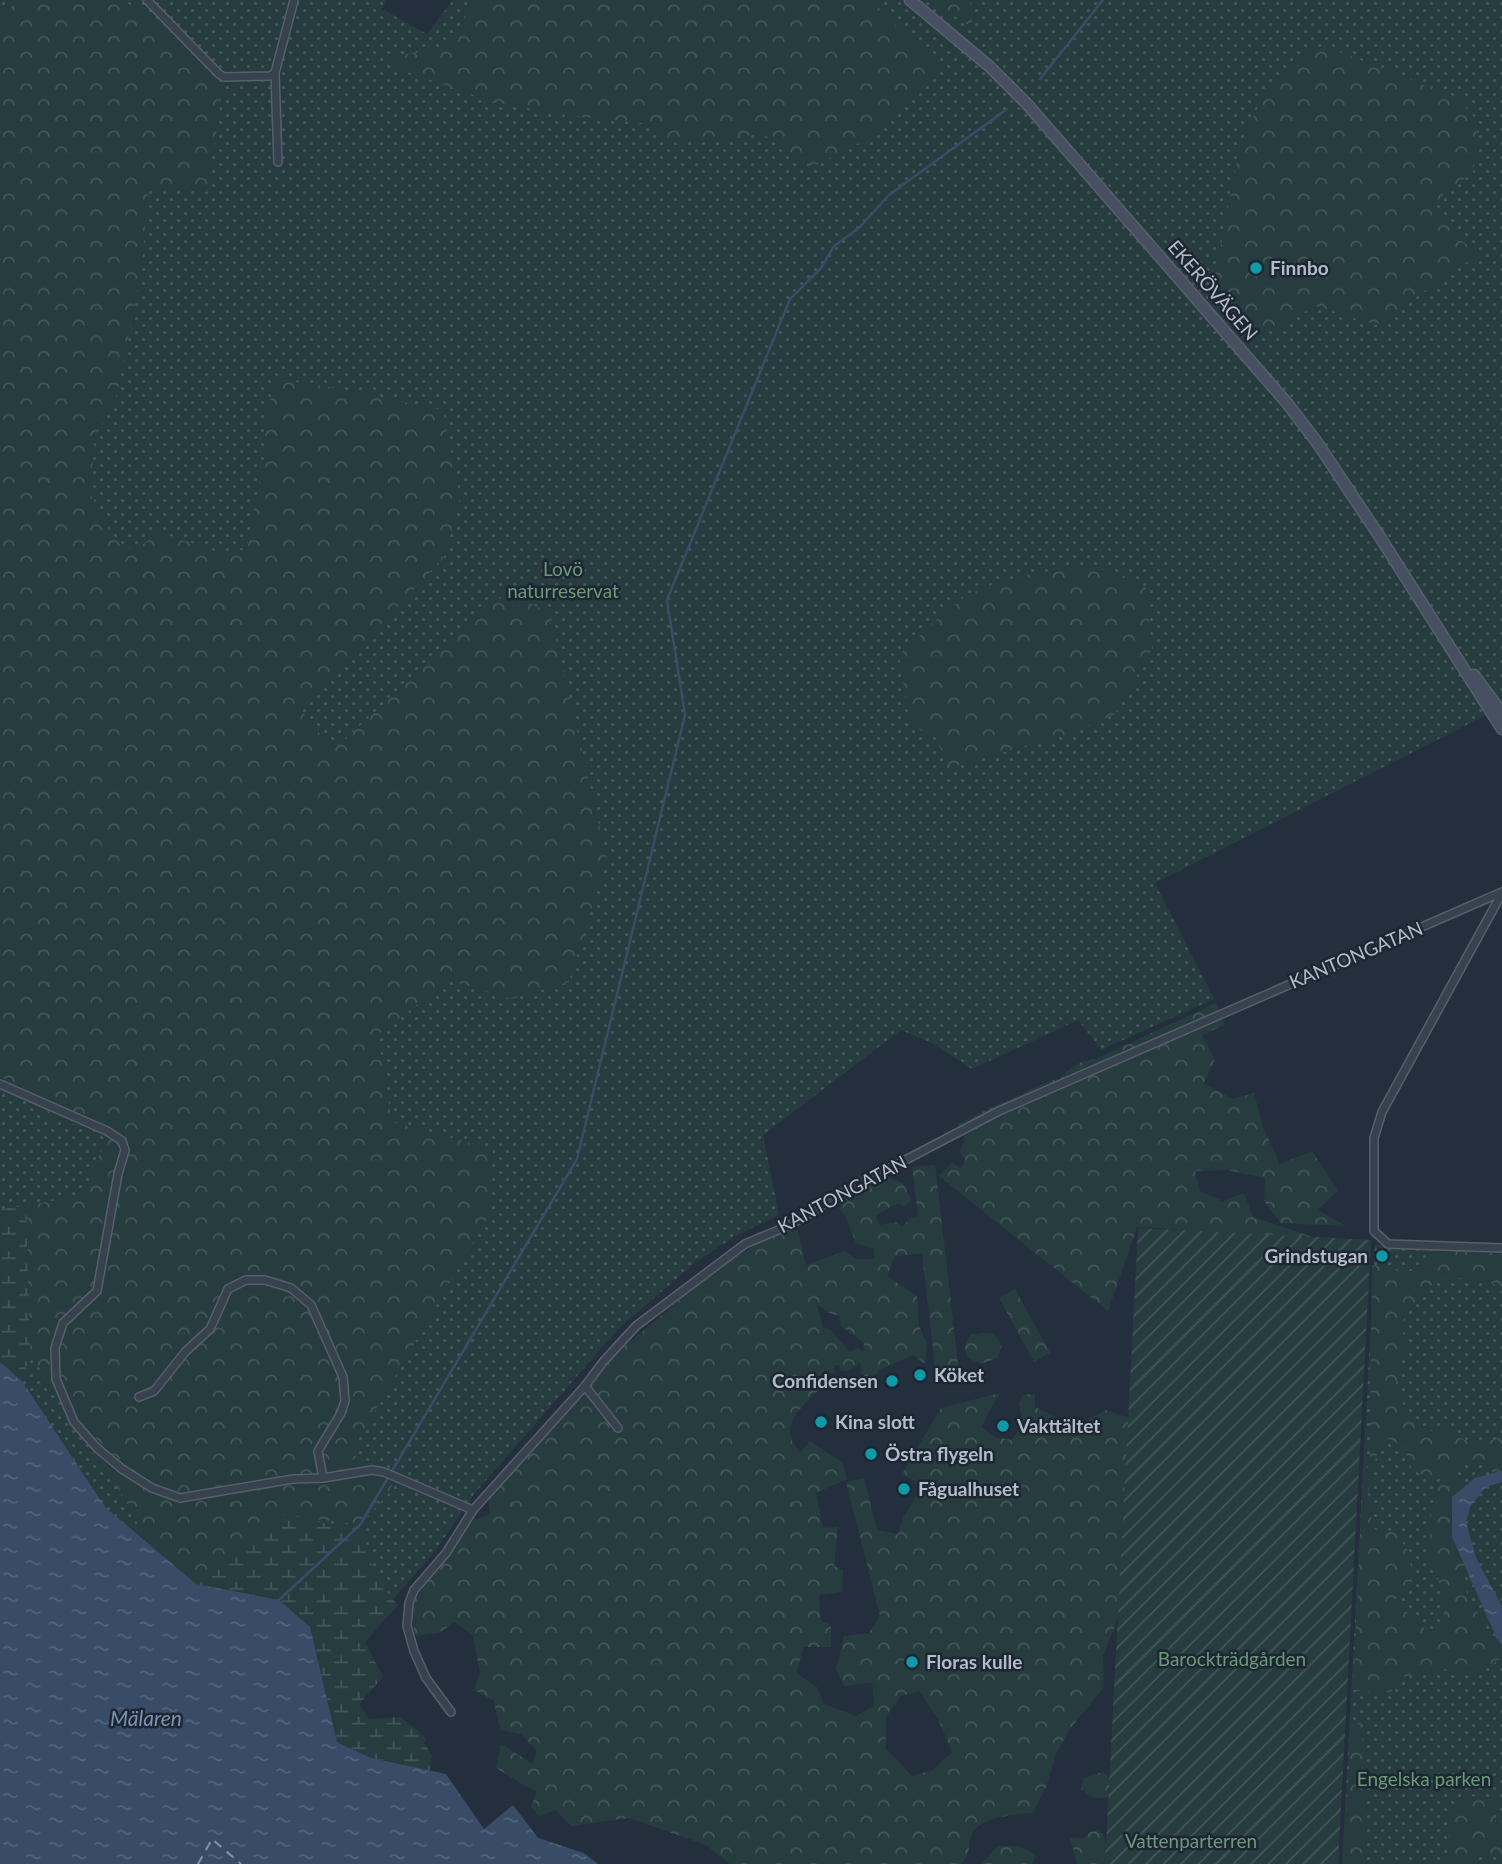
<svg xmlns="http://www.w3.org/2000/svg" width="1502" height="1864" viewBox="0 0 1502 1864" font-family="Lato,sans-serif">
<style>
.grass{fill:url(#grass-dots)}
.forest{fill:url(#forest-crowns);fill-rule:evenodd}
.wetland{fill:url(#wetland-marsh)}
.garden{fill:url(#garden-furrows)}
.water{fill:url(#water-ripples)}
.lines{fill:none;stroke-linecap:round;stroke-linejoin:round}
.stream{stroke:#394c67;stroke-width:2.5}
.ferry{stroke:#7c92b1;stroke-width:2;stroke-dasharray:9 7;stroke-linecap:butt}
.minor-casing{stroke:#565f6c;stroke-width:10}
.secondary-casing{stroke:#565f6c;stroke-width:13}
.minor{stroke:#38414e;stroke-width:7}
.secondary{stroke:#465061;stroke-width:10}
.culture-dot{fill:#0f9aa8;stroke:#1d2633;stroke-width:2.5}
.labels{text-anchor:middle;stroke-width:5;stroke-linejoin:round;paint-order:stroke}
.poi-label{font-size:19px;font-weight:bold;fill:#b4bcc9;stroke:#1d2633;text-anchor:start}
.street-label{font-size:19px;fill:#b4bcc9;stroke:#1d2633}
.park-label{font-size:19px;fill:#6b9a76;stroke:#1d2633}
.water-label{font-size:21px;font-style:italic;fill:#7c92b1;stroke:#1d2633}
</style>
<defs>
<pattern id="grass-dots" width="8" height="8" patternUnits="userSpaceOnUse" patternTransform="scale(1.75)"><rect width="8" height="8" fill="#263c3f"/><path d="M2 2h.1M6 6h.1" fill="none" stroke="#435659" stroke-width="1.8" stroke-linecap="round"/></pattern>
<pattern id="forest-crowns" width="20" height="18" patternUnits="userSpaceOnUse" patternTransform="scale(1.75)"><rect width="20" height="18" fill="#263c3f"/><path d="M2 6a3 3 0 1 1 6 0M12 15a3 3 0 1 1 6 0" fill="none" stroke="#435659"/></pattern>
<pattern id="wetland-marsh" width="20" height="14" patternUnits="userSpaceOnUse" patternTransform="scale(1.75)"><rect width="20" height="14" fill="#263c3f"/><path d="M1 5h8M5 5V1M11 12h8M15 12V8" fill="none" stroke="#435659"/></pattern>
<pattern id="garden-furrows" width="10" height="10" patternUnits="userSpaceOnUse" patternTransform="scale(1.75)"><rect width="10" height="10" fill="#263c3f"/><path d="M-1 1l2-2M0 10L10 0M9 11l2-2" fill="none" stroke="#435659"/></pattern>
<pattern id="water-ripples" width="26" height="14" patternUnits="userSpaceOnUse" patternTransform="scale(1.75)"><rect width="26" height="14" fill="#394c67"/><path d="M2 4q2-2 4 0t4 0M15 11q2-2 4 0t4 0" fill="none" stroke="#53647b"/></pattern>
</defs>
<rect width="100%" height="100%" fill="#242f3e"/>
<!-- grass -->
<g class="grass">
<polygon points="0,0 387,0 382,9 427,34 453,0 1502,0 1502,707 1155,883 1214,999 1101,1050 1078,1020 972,1069 936,1045 901,1030 763,1135 779,1215 734,1237 696,1262 619,1328 475,1493 434,1553 322,1679 0,1864"/>
<polygon points="1375,1245 1502,1256 1502,1864 1342,1864"/>
</g>
<!-- forest -->
<g class="forest">
<polygon points="20,0 121,0 147,14 222,94 207,192 148,188 142,268 117,394 94,441 91,495 114,539 134,551 159,532 215,551 246,550 266,448 263,424 276,379 346,390 443,410 460,498 445,556 301,710 333,750 507,592 550,613 607,859 569,982 511,999 449,980 378,1035 392,1122 493,1149 491,1212 350,1454 398,1474 388,1494 360,1525 280,1514 196,1584 143,1539 133,1512 30,1354 26,1206 83,1195 110,1129 50,1121 40,1103 0,1076 0,15"/>
<polygon points="476,0 871,0 937,67 865,140 813,167 763,134 676,143 650,124 566,115 493,102 388,65 390,57 447,47"/>
<polygon points="929,0 970,0 973,28"/>
<polygon points="1313,47 1332,49 1458,98 1480,124 1473,173 1445,192 1434,208 1462,241 1478,254 1376,325 1316,306 1261,336 1213,287 1239,149 1262,98 1298,66"/>
<path d="M1074 567 1105 570 1146 587 1152 649 1115 714 1074 732 949 768 935 736 918 729 908 711 899 655C918 637 952 602 974 592 1001 579 1045 571 1074 567Z"/>
<path d="M1216 1003 1225 1025 1202 1035 1215 1059 1204 1083 1232 1099 1254 1093 1263 1127 1280 1164 1312 1151 1338 1190 1318 1210 1346 1226 1281 1223 1264 1201 1265 1178 1226 1170 1195 1171 1200 1191 1222 1201 1244 1193 1253 1217 1322 1240 1174 1443 1182 1230 1137 1227 1108 1311 939 1176 952 1162 961 1169 965 1160 959 1152 965 1140 958 1124C983 1111 1009 1100 1034 1088 1044 1084 1049 1080 1060 1079 1069 1068 1082 1059 1096 1059Z"/>
<path d="M935 1165 959 1372 936 1375 922 1253 895 1256 887 1276 917 1296 919 1326 927 1343 925 1364 913 1355 879 1370 871 1380 862 1374 860 1362 849 1371H841L838 1365H834L835 1372 819 1376 822 1387C809 1399 785 1419 791 1438 792 1443 798 1449 800 1453L810 1441 842 1462 847 1479 816 1493 823 1528 838 1527 834 1566 843 1570 842 1592 819 1595 821 1621 831 1625V1647H804L796 1673 817 1687 824 1704 856 1716 874 1705 872 1683 844 1686 836 1669 844 1636 869 1633 880 1616 846 1482 864 1478 877 1530 898 1534 904 1516 922 1486 902 1474 941 1408 1000 1393 988 1413 982 1427 995 1437 1011 1440 1024 1425 1019 1404 1023 1394 1035 1395V1407L1075 1427 1105 1410 1129 1418 1120 1614 1103 1655 1104 1687 1070 1729 1056 1754 1046 1787 1033 1813C1015 1815 981 1816 972 1834 966 1848 973 1851 961 1864H730L706 1845 629 1818 571 1826 556 1810 539 1816 531 1807 537 1791 525 1786 496 1768 501 1744 533 1764 537 1751 521 1734 500 1730 494 1701 474 1690 480 1673 473 1635 454 1622 439 1633 414 1636 413 1604 431 1574 472 1521 490 1514 488 1498 566 1413 621 1349 666 1312 704 1277 759 1243 773 1231 798 1230 806 1265 845 1251 857 1259H874V1249L856 1243 844 1214 839 1209 843 1197 883 1176 903 1183 911 1200 905 1207 898 1203 876 1216 879 1225 896 1222 902 1227 911 1217 918 1216 912 1167ZM817 1304 829 1313 839 1316 841 1326 864 1343 863 1352 858 1348 850 1352 830 1329 823 1328ZM919 1691 938 1719 952 1752 933 1770 912 1776 886 1749V1717L901 1696Z"/>
<path d="M1457 1249 1502 1254V1292C1489 1274 1458 1279 1438 1279L1406 1310 1402 1328 1406 1343 1396 1383 1404 1407 1425 1434 1436 1429 1453 1430C1464 1447 1486 1442 1502 1437V1475H1498L1481 1465 1464 1461 1450 1473 1464 1478 1466 1559 1459 1578 1491 1636 1502 1637V1659L1461 1678 1445 1669 1396 1678 1392 1692 1353 1691 1363 1478 1370 1480 1367 1463 1370 1464 1372 1265 1400 1271H1417L1420 1259ZM1388 1439 1404 1447 1411 1468 1427 1478 1440 1479 1430 1520V1558L1443 1592 1446 1618 1429 1635 1418 1620 1392 1602 1412 1586 1410 1553 1394 1531 1373 1529 1368 1492 1379 1445Z"/>
<polygon points="1015,1289 1050,1353 1034,1362 999,1298"/>
<polygon points="993,1333 1002,1345 997,1358 981,1364 969,1358 964,1347 971,1334"/>
<polygon points="1362,1722 1364,1864 1343,1864 1352,1725"/>
<polygon points="1103,1772 1114,1782 1111,1797 1094,1798 1081,1789 1084,1778"/>
<polygon points="1477,1795 1498,1802 1491,1816 1502,1821 1502,1857 1480,1857 1472,1864 1446,1859 1449,1840 1449,1808"/>
<polygon points="1097,1831 1103,1834 1106,1847 1105,1864 1077,1864 1070,1838 1084,1838 1090,1832"/>
<polygon points="998,1846 1019,1846 1036,1855 1032,1864 982,1864"/>
</g>
<!-- wetland -->
<g class="wetland">
<polygon points="26,1206 30,1354 22,1381 0,1362 0,1209"/>
<path d="M280 1514 361 1531C369 1559 378 1584 398 1605L365 1642 383 1677 359 1704 369 1719 401 1717 426 1738 424 1743 432 1755 430 1771 371 1758 337 1742 310 1627 196 1584Z"/>
</g>
<!-- garden -->
<polygon class="garden" points="1138,1228 1371,1240 1338,1864 1105,1864"/>
<!-- water -->
<g class="water">
<polygon points="0,1362 22,1381 105,1507 196,1584 279,1600 310,1627 337,1742 371,1758 446,1774 484,1829 513,1805 538,1838 584,1853 598,1864 0,1864"/>
<polygon points="1502,1471 1502,1482 1486,1487 1471,1505 1466,1522 1476,1558 1502,1606 1502,1645 1497,1639 1452,1537 1452,1497 1475,1478"/>
</g>
<g class="lines">
<!-- stream -->
<g class="stream">
<polyline points="1040,79 1103,0"/>
<polyline points="279,1600 360,1525 577,1159 685,715 667,600 790,299 821,268 834,246 859,228 889,195 1007,109"/>
</g>
<!-- ferry -->
<polyline class="ferry" points="198,1864 212,1839 241,1864"/>
<!-- minor casing -->
<g class="minor-casing">
<g id="minor">
<polyline points="147,0 219,74 224,77 270,76 275,73"/>
<polyline points="278,162 275,73 294,0"/>
<polyline points="1502,893 1382,1112 1374,1138 1374,1231 1388,1244 1502,1248"/>
<polyline points="0,1084 107,1131 122,1141 125,1150 118,1174 97,1291 63,1323 55,1348 56,1379 74,1422 97,1448 122,1469 152,1488 180,1498 293,1479 323,1478 372,1470 384,1472 473,1510"/>
<polyline points="585,1386 618,1428"/>
<polyline points="139,1397 154,1391 186,1351 210,1329 228,1289 246,1280 265,1280 291,1288 311,1305 343,1377 345,1401 341,1413 318,1451 323,1478"/>
<polyline points="451,1712 426,1678 414,1651 407,1626 409,1603 414,1590 446,1553 473,1510 585,1386 603,1362 636,1326 745,1244 790,1225 848,1190 999,1111 1502,892"/>
</g>
</g>
<!-- secondary casing -->
<g class="secondary-casing">
<g id="secondary">
<polyline points="910,0 989,66 1027,104 1287,403 1316,441 1378,534 1502,729"/>
<polyline points="1474,675 1502,713"/>
</g>
</g>
<!-- minor -->
<use href="#minor" class="minor"/>
<!-- secondary -->
<use href="#secondary" class="secondary"/>
</g>
<!-- markers -->
<g class="culture-dot">
<circle cx="1256" cy="268" r="7"/>
<circle cx="1382" cy="1256" r="7"/>
<circle cx="920" cy="1375" r="7"/>
<circle cx="892" cy="1381" r="7"/>
<circle cx="821" cy="1422" r="7"/>
<circle cx="1003" cy="1426" r="7"/>
<circle cx="871" cy="1454" r="7"/>
<circle cx="904" cy="1489" r="7"/>
<circle cx="912" cy="1662" r="7"/>
</g>
<g class="labels">
<!-- poi labels -->
<g class="poi-label">
<text x="1270" y="275">Finnbo</text>
<text x="1368" y="1263" text-anchor="end">Grindstugan</text>
<text x="934" y="1382">Köket</text>
<text x="878" y="1388" text-anchor="end">Confidensen</text>
<text x="835" y="1429">Kina slott</text>
<text x="1017" y="1433">Vakttältet</text>
<text x="885" y="1461">Östra flygeln</text>
<text x="918" y="1496">Fågualhuset</text>
<text x="926" y="1669">Floras kulle</text>
</g>
<!-- street labels -->
<g class="street-label">
<text transform="translate(1213 290) rotate(49)" y="7">EKERÖVÄGEN</text>
<text transform="translate(1356 955) rotate(-23)" y="7">KANTONGATAN</text>
<text transform="translate(842 1194) rotate(-28)" y="7">KANTONGATAN</text>
</g>
<!-- park labels -->
<g class="park-label">
<text x="563" y="576">Lovö<tspan x="563" dy="22">naturreservat</tspan></text>
<text x="1232" y="1666">Barockträdgården</text>
<text x="1424" y="1786">Engelska parken</text>
<text x="1191" y="1848">Vattenparterren</text>
</g>
<!-- water labels -->
<g class="water-label">
<text x="146" y="1726">Mälaren</text>
</g>
</g>
</svg>
